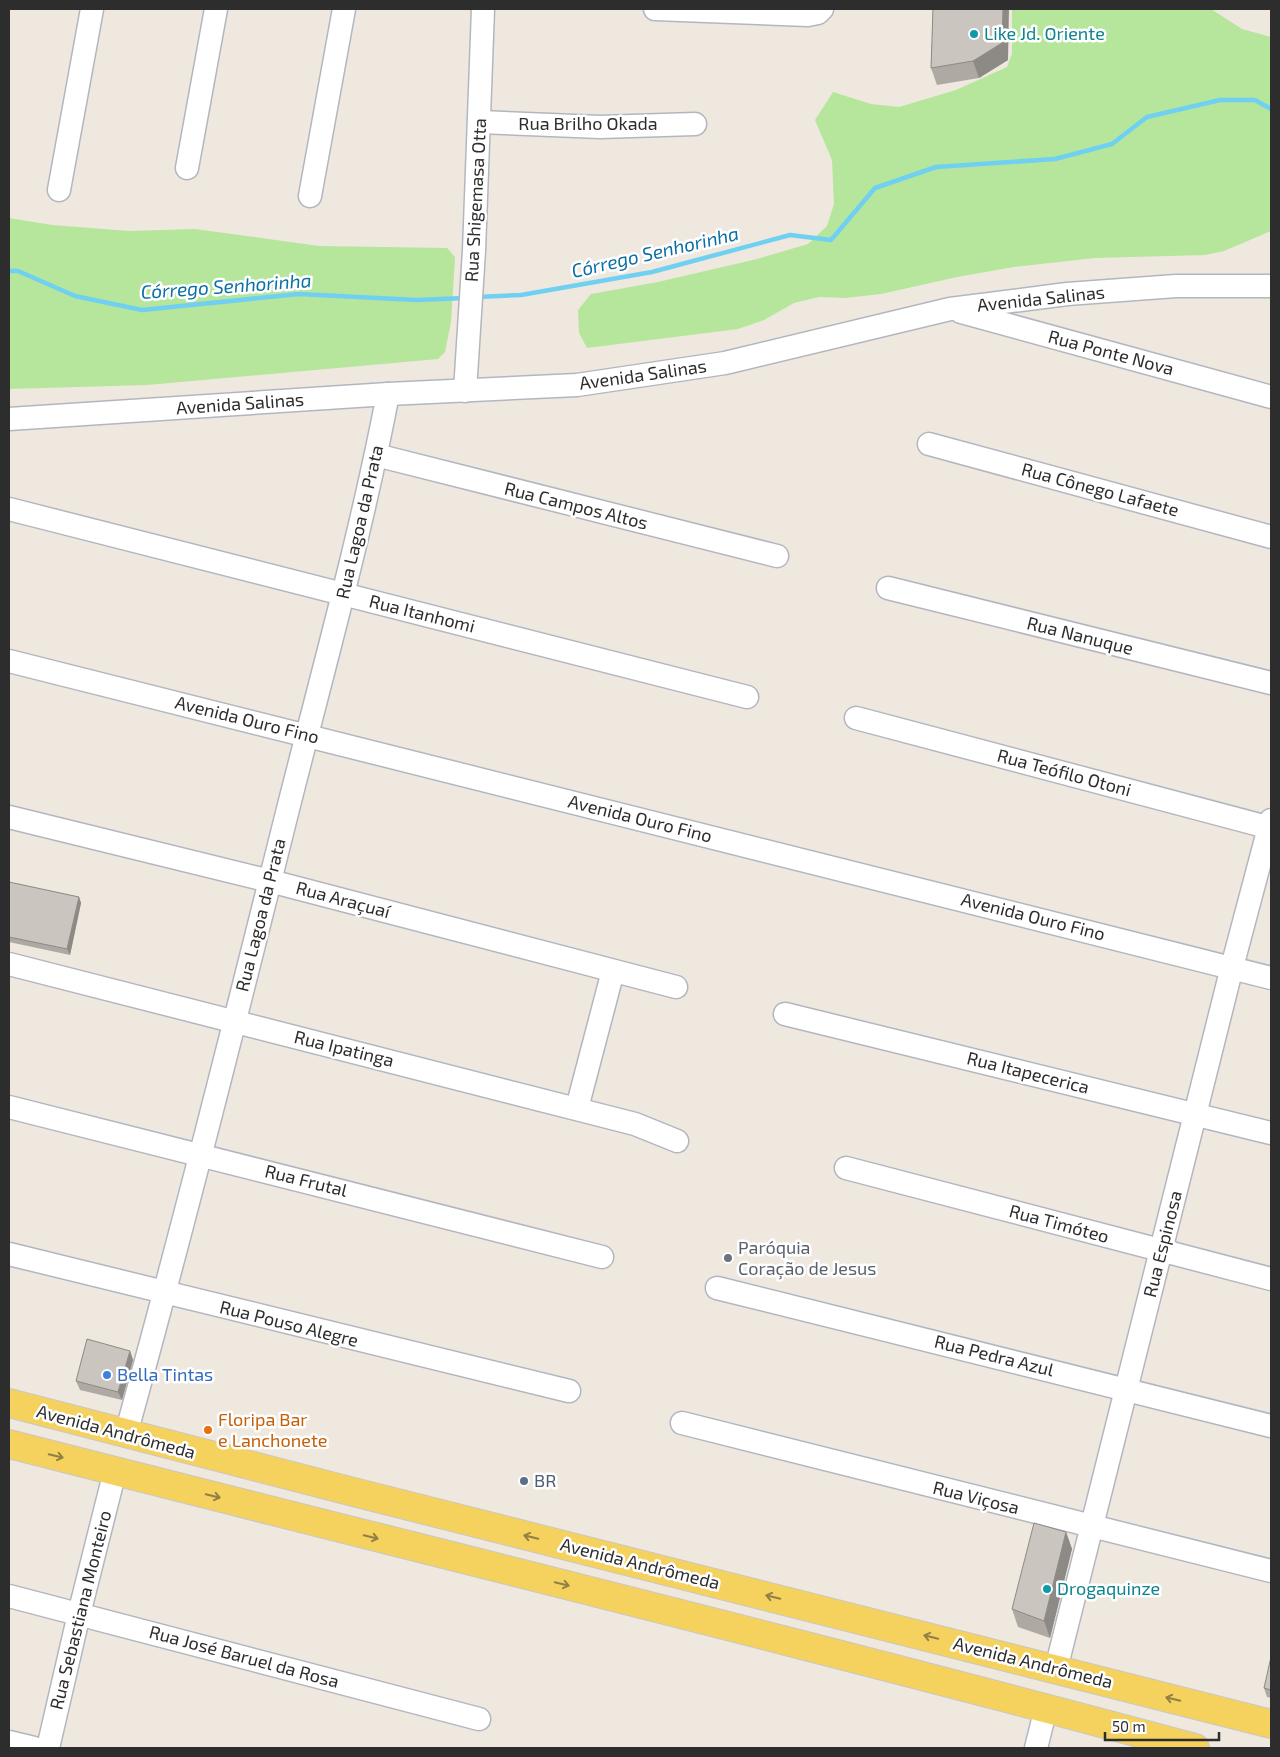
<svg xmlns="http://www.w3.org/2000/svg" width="1280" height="1757" viewBox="0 0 1280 1757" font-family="'Exo 2',sans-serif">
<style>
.green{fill:#b5e69b}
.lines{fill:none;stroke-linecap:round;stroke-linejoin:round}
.stream{stroke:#70d0f2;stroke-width:4.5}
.minor-casing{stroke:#b3b6c1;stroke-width:25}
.major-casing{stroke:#c8c8c8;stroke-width:30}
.minor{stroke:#fff;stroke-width:22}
.major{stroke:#f5d15e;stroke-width:28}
.wall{fill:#aea9a3}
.shaded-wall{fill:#8d8a85}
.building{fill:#cac5be;stroke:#8d8a85}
.oneway{stroke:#917f46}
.culture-dot{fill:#0f9aa8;stroke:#fff;stroke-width:2}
.worship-dot{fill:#6b7280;stroke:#fff;stroke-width:2}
.shop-dot{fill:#3f7fe0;stroke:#fff;stroke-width:2}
.food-dot{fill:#e8710a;stroke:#fff;stroke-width:2}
.service-dot{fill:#5c6f8a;stroke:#fff;stroke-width:2}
.labels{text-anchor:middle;stroke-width:5;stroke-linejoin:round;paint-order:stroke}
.culture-label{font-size:18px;fill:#0d838f;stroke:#fff;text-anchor:start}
.street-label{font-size:18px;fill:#2d2d2d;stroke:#fff}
.worship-label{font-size:18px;fill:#5b616d;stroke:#fff;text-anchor:start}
.shop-label{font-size:18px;fill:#366cbe;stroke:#fff;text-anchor:start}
.food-label{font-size:18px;fill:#c56008;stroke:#fff;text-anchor:start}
.service-label{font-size:18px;fill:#4e5e75;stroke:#fff;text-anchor:start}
.water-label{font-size:19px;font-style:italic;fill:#0a6fa4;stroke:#fff}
</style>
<rect width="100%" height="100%" fill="#efe8df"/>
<!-- green -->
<g class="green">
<polygon points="1012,9 1211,9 1242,29 1271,37 1271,231 1224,251 1205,255 1095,258 1014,267 957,277 881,294 845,298 819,297 794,303 764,320 738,329 587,348 579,333 578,310 591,294 658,282 757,259 808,244 827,226 834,204 832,160 815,120 833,92 871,104 899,107 956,90 1007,67 1012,54"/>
<polygon points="9,218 52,225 129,231 195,229 319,246 447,248 455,257 451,322 445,352 438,359 147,385 9,389"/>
</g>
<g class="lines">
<!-- stream -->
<g class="stream">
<polyline points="9,271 18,271 75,296 142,310 299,294 417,300 465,298"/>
<polyline points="477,297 521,295 652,272 790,235 831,240 875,188 936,167 1055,159 1112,144 1147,117 1220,100 1255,100 1271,109"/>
</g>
<!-- minor casing -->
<g class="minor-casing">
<g id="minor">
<polyline points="655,9 808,15 818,13 822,9"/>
<polyline points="480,122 600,127 695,124"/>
<polyline points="187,168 216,9"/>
<polyline points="59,190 92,9"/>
<polyline points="310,196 344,9"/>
<polyline points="961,312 1271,397"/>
<polyline points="465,391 474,251 483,9"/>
<polyline points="9,419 388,394 577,385 725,363 950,309 1067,294 1176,286 1271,286"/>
<polyline points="929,444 1271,537"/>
<polyline points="376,455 777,556"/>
<polyline points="9,509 747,697"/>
<polyline points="888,588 1271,683"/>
<polyline points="9,661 1271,978"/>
<polyline points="856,718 1271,828"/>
<polyline points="9,817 270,881 676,987"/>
<polyline points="9,964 635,1124 677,1141"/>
<polyline points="785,1014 1271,1133"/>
<polyline points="9,1107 602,1257"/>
<polyline points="577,1108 613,971"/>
<polyline points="846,1168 1271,1279"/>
<polyline points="9,1254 569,1391"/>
<polyline points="717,1288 1271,1426"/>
<polyline points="682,1423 1271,1571"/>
<path d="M126 1434C183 1228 235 1021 287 813 322 674 361 535 388 394"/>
<polyline points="9,1596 479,1719"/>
<polyline points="1056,1669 1232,967 1271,820"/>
<polyline points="9,1742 34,1748"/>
<polyline points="48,1748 79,1614 115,1471"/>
<polyline points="1036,1748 1046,1708"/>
</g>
</g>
<!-- major casing -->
<g class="major-casing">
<g id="major">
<path d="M9 1403C429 1513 851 1617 1271 1724"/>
<path d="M9 1444C404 1545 801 1642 1195 1748"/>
</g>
</g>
<!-- minor -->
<use href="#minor" class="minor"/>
<!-- major -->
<use href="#major" class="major"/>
</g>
<!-- wall -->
<g class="wall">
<polygon points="933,9 1008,60 979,78 937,85 931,68"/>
<polygon points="9,882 79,897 81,903 70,955 9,942"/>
<polygon points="130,1351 133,1360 122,1400 80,1390 76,1381"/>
<polygon points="1066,1532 1072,1549 1050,1638 1018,1627 1012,1609"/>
<polygon points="1271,1657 1271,1698 1267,1697 1264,1688"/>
</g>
<!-- shaded-wall -->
<g class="shaded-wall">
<polygon points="1003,9 1009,9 1008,60 979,78 973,61"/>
<polygon points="79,897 81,903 70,955 67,949"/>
<polygon points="130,1351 133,1360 122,1400 118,1392"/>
<polygon points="1066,1532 1072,1549 1050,1638 1044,1621"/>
</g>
<!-- building -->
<g class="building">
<polygon points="933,9 1003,9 1002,43 973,61 931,68"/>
<polygon points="9,882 79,897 67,949 9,937"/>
<polygon points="87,1339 130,1351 118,1392 76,1381"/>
<polygon points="1034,1523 1066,1532 1044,1621 1012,1609"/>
<polygon points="1271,1657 1271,1690 1264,1688"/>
</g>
<!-- one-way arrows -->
<defs><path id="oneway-shaft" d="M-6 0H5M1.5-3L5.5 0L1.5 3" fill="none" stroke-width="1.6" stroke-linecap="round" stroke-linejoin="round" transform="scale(1.25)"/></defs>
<g class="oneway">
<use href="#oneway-shaft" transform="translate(56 1456) rotate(14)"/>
<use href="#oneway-shaft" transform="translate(213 1496) rotate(14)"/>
<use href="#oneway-shaft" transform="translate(371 1537) rotate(14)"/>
<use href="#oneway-shaft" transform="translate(531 1537) rotate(-166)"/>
<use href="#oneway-shaft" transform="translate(562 1584) rotate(14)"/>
<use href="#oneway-shaft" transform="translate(773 1597) rotate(-166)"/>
<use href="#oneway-shaft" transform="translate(931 1637) rotate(-166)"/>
<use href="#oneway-shaft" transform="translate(1173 1699) rotate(-166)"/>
</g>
<!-- markers -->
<g class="culture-dot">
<circle cx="974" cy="34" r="5"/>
<circle cx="1047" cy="1589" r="5"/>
</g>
<circle class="worship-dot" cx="728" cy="1258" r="5"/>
<circle class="shop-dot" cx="107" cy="1375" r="5"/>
<circle class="food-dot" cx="208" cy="1430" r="5"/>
<circle class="service-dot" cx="524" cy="1481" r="5"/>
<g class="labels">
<!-- culture labels -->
<g class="culture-label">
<text x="984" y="40">Like Jd. Oriente</text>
<text x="1057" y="1595">Drogaquinze</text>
</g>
<!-- street labels -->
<g class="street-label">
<text x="588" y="130">Rua Brilho Okada</text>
<text transform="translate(476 200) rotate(-87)" y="6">Rua Shigemasa Otta</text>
<text transform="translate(1041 299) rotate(-6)" y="6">Avenida Salinas</text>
<text transform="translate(1111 353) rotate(15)" y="6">Rua Ponte Nova</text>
<text transform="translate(643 375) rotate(-8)" y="6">Avenida Salinas</text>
<text transform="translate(240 404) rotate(-4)" y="6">Avenida Salinas</text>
<text transform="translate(1100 490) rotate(15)" y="6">Rua Cônego Lafaete</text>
<text transform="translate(576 506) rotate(14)" y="6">Rua Campos Altos</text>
<text transform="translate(360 522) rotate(-77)" y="6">Rua Lagoa da Prata</text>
<text transform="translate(422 614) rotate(14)" y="6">Rua Itanhomi</text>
<text transform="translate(1080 636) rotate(14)" y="6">Rua Nanuque</text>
<text transform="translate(247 720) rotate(14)" y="6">Avenida Ouro Fino</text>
<text transform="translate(1064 773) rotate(15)" y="6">Rua Teófilo Otoni</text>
<text transform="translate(640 819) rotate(14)" y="6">Avenida Ouro Fino</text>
<text transform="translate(343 900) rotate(15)" y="6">Rua Araçuaí</text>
<text transform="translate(261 915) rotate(-76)" y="6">Rua Lagoa da Prata</text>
<text transform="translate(1033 917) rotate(14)" y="6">Avenida Ouro Fino</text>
<text transform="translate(344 1049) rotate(14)" y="6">Rua Ipatinga</text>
<text transform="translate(1028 1073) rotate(14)" y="6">Rua Itapecerica</text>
<text transform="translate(306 1181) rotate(14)" y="6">Rua Frutal</text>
<text transform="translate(1059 1224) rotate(15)" y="6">Rua Timóteo</text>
<text transform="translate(1163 1244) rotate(-76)" y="6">Rua Espinosa</text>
<text transform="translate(289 1324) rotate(14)" y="6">Rua Pouso Alegre</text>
<text transform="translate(994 1356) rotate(14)" y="6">Rua Pedra Azul</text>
<text transform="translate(116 1432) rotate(15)" y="6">Avenida Andrômeda</text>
<text transform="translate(976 1498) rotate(14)" y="6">Rua Viçosa</text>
<text transform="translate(640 1564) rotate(14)" y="6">Avenida Andrômeda</text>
<text transform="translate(81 1610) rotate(-76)" y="6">Rua Sebastiana Monteiro</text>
<text transform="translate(244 1657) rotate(15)" y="6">Rua José Baruel da Rosa</text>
<text transform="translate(1033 1663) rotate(14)" y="6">Avenida Andrômeda</text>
</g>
<!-- worship labels -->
<g class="worship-label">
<text x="738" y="1254">Paróquia<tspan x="738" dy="21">Coração de Jesus</tspan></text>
</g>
<!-- shop labels -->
<g class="shop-label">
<text x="117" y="1381">Bella Tintas</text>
</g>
<!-- food labels -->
<g class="food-label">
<text x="218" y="1426">Floripa Bar<tspan x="218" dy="21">e Lanchonete</tspan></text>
</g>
<!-- service labels -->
<g class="service-label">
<text x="534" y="1487">BR</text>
</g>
<!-- water labels -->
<g class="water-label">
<text transform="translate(655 252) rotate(-13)" y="7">Córrego Senhorinha</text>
<text transform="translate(226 286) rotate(-4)" y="7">Córrego Senhorinha</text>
</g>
</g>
<!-- border -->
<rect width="1280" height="1757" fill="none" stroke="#2d2d2d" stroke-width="20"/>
<!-- scale -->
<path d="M1105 1732v8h114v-8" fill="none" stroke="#2d2d2d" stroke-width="2.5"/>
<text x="1112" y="1732" font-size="15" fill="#2d2d2d" stroke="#ffffff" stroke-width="4" paint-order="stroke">50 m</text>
</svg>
